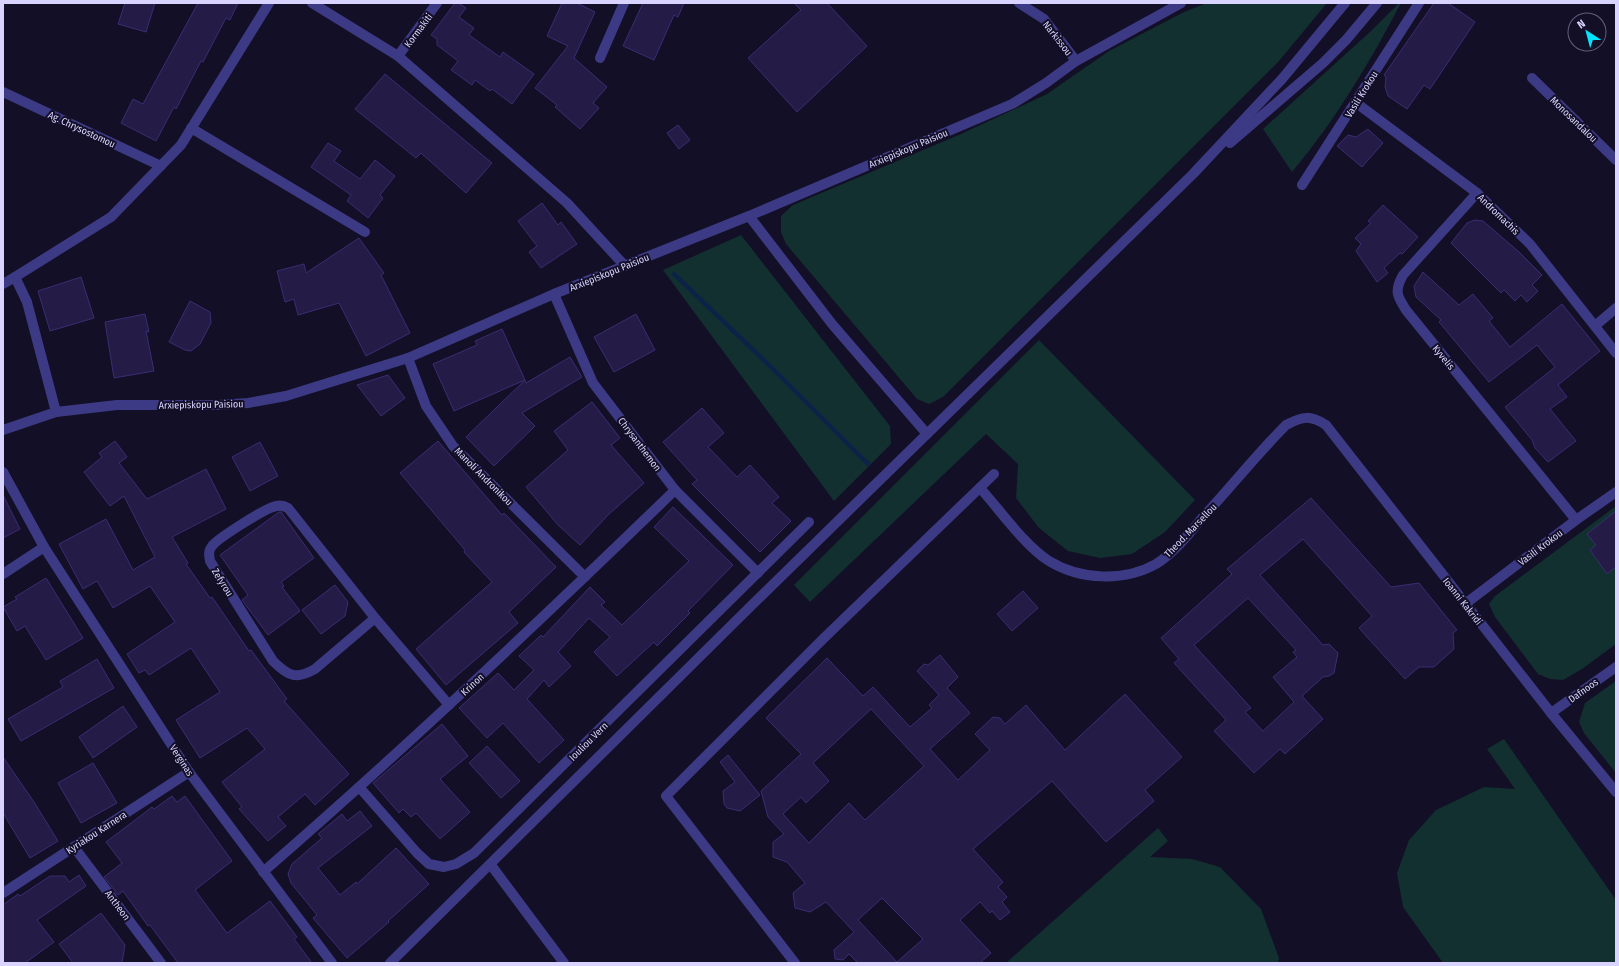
<svg xmlns="http://www.w3.org/2000/svg" width="1619" height="966" viewBox="0 0 1619 966" font-family="'Fira Sans Condensed',sans-serif">
<style>
.green{fill:#12302f}
.lines{fill:none;stroke-linecap:round;stroke-linejoin:round}
.stream{stroke:#0c2248;stroke-width:4.5}
.building{fill:#241b47;stroke:#3b2d73;fill-rule:evenodd}
.minor{stroke:#3d3a85;stroke-width:10}
.tertiary{stroke:#3d3a85;stroke-width:10}
.labels{text-anchor:middle;stroke-width:4;stroke-linejoin:round;paint-order:stroke}
.street-label{font-size:10px;fill:#d9d4ff;stroke:#130f26}
</style>
<rect width="100%" height="100%" fill="#130f26"/>
<!-- green -->
<g class="green">
<polygon points="1207,3 1327,3 1279,61 943,397 929,404 917,399 786,244 781,232 781,216 793,205 961,134 1047,94 1109,51 1184,12"/>
<path d="M1399 3H1401C1370 62 1335 121 1292 172L1263 129 1371 31Z"/>
<polygon points="741,235 890,426 891,444 834,501 663,270"/>
<polygon points="1039,340 1195,500 1165,532 1132,554 1100,558 1068,551 1039,528 1016,498 1018,464 986,434 810,602 794,585"/>
<polygon points="1616,506 1616,644 1582,669 1563,680 1550,679 1538,674 1495,617 1489,604 1495,596"/>
<polygon points="1616,681 1616,773 1584,733 1579,722 1585,703"/>
<polygon points="1504,739 1616,900 1616,963 1443,963 1403,907 1397,873 1409,840 1436,810 1484,787 1515,789 1487,749"/>
<polygon points="1158,828 1168,841 1150,857 1192,859 1220,867 1261,909 1279,958 1278,963 1006,963"/>
</g>
<g class="lines">
<!-- stream -->
<polyline class="stream" points="674,274 773,369 868,464"/>
</g>
<!-- building -->
<g class="building">
<polygon points="125,3 155,3 146,32 118,24"/>
<polygon points="198,3 238,3 230,20 226,18 203,62 201,61 176,109 174,107 156,141 121,123 133,99 143,104"/>
<polygon points="455,3 459,3 466,8 459,17 474,28 469,35 500,57 503,52 534,74 512,104 492,89 490,91 475,80 472,85 451,70 458,61 437,45 437,39 431,35"/>
<polygon points="562,3 577,3 595,12 574,58 607,87 593,103 599,108 580,129 555,107 557,105 535,88 568,46 547,36"/>
<polygon points="643,3 684,3 678,17 674,15 654,60 623,46"/>
<polygon points="794,3 827,3 867,46 797,112 748,58 801,10"/>
<polygon points="1434,3 1448,3 1475,22 1430,89 1424,85 1407,109 1388,96 1385,87 1386,77 1384,75"/>
<polygon points="385,74 492,163 466,193 421,153 416,158 355,109"/>
<polygon points="678,125 690,140 679,149 667,133"/>
<polygon points="1368,129 1383,143 1362,167 1337,146 1348,135 1356,137"/>
<polygon points="328,143 341,151 334,161 360,179 375,160 395,176 380,195 383,198 368,218 347,201 351,195 311,167"/>
<polygon points="542,203 558,225 561,222 577,244 541,268 529,252 537,246 518,221"/>
<polygon points="1383,205 1418,237 1402,254 1400,253 1384,268 1388,273 1377,282 1356,251 1361,244 1355,238 1371,223 1368,221"/>
<polygon points="1475,220 1483,221 1519,252 1542,275 1532,285 1538,291 1527,302 1521,295 1515,301 1504,290 1501,293 1451,243 1467,223"/>
<polygon points="359,238 384,273 381,275 410,333 366,356 339,303 298,315 294,299 285,302 277,271 304,264 306,273"/>
<polygon points="1423,272 1459,305 1473,294 1493,318 1489,321 1510,347 1562,304 1600,351 1558,385 1567,397 1550,409 1576,441 1548,462 1535,448 1532,440 1505,407 1555,367 1537,345 1489,382 1439,322 1441,320 1416,297 1414,286"/>
<polygon points="81,277 94,318 50,331 38,291"/>
<polygon points="190,301 210,312 211,323 200,344 191,351 185,350 169,342"/>
<polygon points="145,314 149,332 146,331 154,371 114,378 105,322"/>
<polygon points="636,314 655,350 614,372 594,337"/>
<polygon points="502,329 525,380 454,411 433,364 477,345 475,341"/>
<polygon points="570,357 582,377 522,413 535,426 494,466 466,437 525,380 526,383"/>
<polygon points="388,375 405,398 381,416 357,385"/>
<polygon points="592,402 620,438 611,445 644,483 608,515 580,545 558,525 526,487 568,450 554,431"/>
<polygon points="702,408 724,433 708,447 737,477 750,465 779,497 772,503 791,521 760,552 692,484 697,480 663,442"/>
<polygon points="115,441 127,457 119,463 147,499 206,469 226,509 172,537 188,563 186,564 210,598 212,597 249,651 251,650 287,699 284,701 349,774 315,805 305,794 278,817 286,826 268,841 239,809 242,807 222,782 265,749 247,728 200,758 176,720 220,692 191,648 149,675 145,670 139,673 127,654 175,622 150,586 113,608 97,581 83,589 59,544 106,519 133,570 155,557 124,496 110,506 84,472 102,457 99,453"/>
<polygon points="438,441 502,515 504,513 556,567 509,612 518,623 446,685 416,649 492,582 464,552 465,550 400,473"/>
<polygon points="260,442 278,476 250,491 232,457"/>
<polygon points="3,495 20,529 3,538"/>
<path d="M1311 498 1391 587 1419 583 1457 630 1453 633 1454 649 1434 667H1419L1405 679 1359 628 1372 616 1303 539 1260 575 1323 645 1329 644 1338 653 1334 673 1329 676 1323 677 1302 696 1323 719 1285 754 1280 749 1254 773 1214 731 1226 720 1174 663 1179 659 1161 638 1232 574 1227 569ZM1248 598 1296 650 1293 652 1297 657 1273 677 1294 702 1263 731 1245 712 1251 708 1194 645Z"/>
<polygon points="673,507 733,565 688,611 690,613 657,646 654,642 617,676 594,652 610,637 589,618 558,652 571,666 549,687 544,680 527,699 564,740 539,763 503,723 487,738 459,708 498,673 514,690 534,670 519,656 541,635 543,637 590,587 605,602 601,605 622,625 689,561 654,527"/>
<polygon points="1616,511 1616,567 1607,574 1590,550 1596,545 1587,534"/>
<polygon points="279,512 281,512 314,558 281,582 284,586 282,587 300,611 268,635 242,600 248,595 220,555"/>
<polygon points="46,578 83,638 46,660 25,626 17,631 3,607 17,599 15,597"/>
<polygon points="335,585 348,602 345,616 321,634 302,610"/>
<polygon points="1023,591 1038,608 1012,631 997,614"/>
<path d="M940 655 958 677 947 688 970 713 930 749 958 780 990 750 975 734 993 717 1000 718 1005 724 1026 705 1065 750 1125 694 1182 757 1145 790 1154 801 1106 842 1052 781 973 849 1003 882 998 887 1007 897 1002 902 1010 912 1000 920 992 911 990 913 980 902 960 920 991 953 980 963H858L849 954 843 960 835 959 834 950 854 932 826 902 810 912 795 908 793 893 805 883 787 862 773 857V842L784 834 768 817 761 791 801 754 766 718 827 658 863 696 873 687 910 727 932 708 929 705 939 695 917 671 924 664 928 665ZM871 709 924 766 865 820 849 803 809 843 783 814 801 797 806 803 829 781 813 763ZM882 898 923 939 897 962 858 920Z"/>
<polygon points="97,659 114,688 21,741 8,719 63,687 60,681"/>
<polygon points="123,706 137,727 93,758 79,737"/>
<polygon points="442,724 468,756 440,779 470,812 440,839 416,813 411,817 403,809 399,813 373,783"/>
<polygon points="487,746 520,781 501,798 469,763"/>
<polygon points="728,755 760,795 740,811 727,808 724,804 723,791 735,782 720,762"/>
<polygon points="3,757 34,802 58,841 30,858 3,813"/>
<polygon points="93,763 117,803 81,823 58,783"/>
<polygon points="172,796 177,802 185,796 232,861 195,890 227,933 270,901 297,937 294,939 312,963 178,963 150,925 148,926 123,891 118,895 104,877 122,863 106,842 143,814 152,807 154,809"/>
<polygon points="360,811 372,826 318,868 340,895 356,882 357,884 396,848 429,884 388,921 389,922 347,958 313,918 317,915 291,883 288,874 292,864 322,838 318,834 342,814 347,821"/>
<polygon points="79,875 86,886 37,920 54,942 25,963 3,963 3,905 18,894 20,896 50,876 65,876 69,882"/>
<polygon points="101,913 125,945 122,963 73,963 59,944"/>
</g>
<g class="lines">
<!-- minor -->
<g class="minor">
<polyline points="312,3 398,56 567,203 625,266"/>
<polyline points="1019,3 1044,19 1076,61"/>
<polyline points="398,56 437,3"/>
<polyline points="600,58 624,3"/>
<polyline points="1532,78 1616,160"/>
<polyline points="3,92 161,166"/>
<polyline points="1355,102 1477,193 1530,244 1616,353"/>
<polyline points="191,128 365,232"/>
<polyline points="1302,185 1419,3"/>
<path d="M1477 193 1403 275C1394 291 1397 296 1406 310L1576 520"/>
<polyline points="749,216 1012,104 1046,83 1076,61 1181,3"/>
<polyline points="15,277 111,217 181,145 269,3"/>
<polyline points="3,284 15,277 27,302 56,412"/>
<polyline points="554,294 593,383 675,490 758,573"/>
<polyline points="1596,325 1616,308"/>
<polyline points="408,358 426,406 453,446 585,577"/>
<path d="M980 488C1000 510 1025 546 1049 561 1080 580 1124 582 1156 564 1175 552 1189 534 1203 517 1231 487 1257 454 1286 425 1303 416 1310 415 1326 425L1551 713 1616 792"/>
<polyline points="3,574 44,547"/>
<polyline points="1465,604 1576,520 1616,492"/>
<path d="M375 618 315 669C296 680 288 676 273 661L210 561C209 555 208 551 212 546 218 538 263 510 273 507 278 505 283 505 288 508L375 618 449 705"/>
<polyline points="1551,713 1616,667"/>
<polyline points="360,788 417,853 429,864 444,867 456,864 474,853 809,522"/>
<polyline points="74,847 161,963"/>
<polyline points="491,865 564,963"/>
<path d="M263 872C405 749 541 620 675 490"/>
<polyline points="3,893 189,772"/>
<polyline points="795,963 666,796 824,638 994,474"/>
</g>
<!-- tertiary -->
<g class="tertiary">
<polyline points="1230,143 1323,63 1346,40 1377,3"/>
<polyline points="3,430 56,412 117,405 217,405 248,403 286,396 408,358 554,294 749,216 832,324 927,434"/>
<polyline points="3,472 44,547 189,772 332,963"/>
<polyline points="390,963 754,603 1193,174 1282,79 1345,3"/>
</g>
</g>
<g class="labels">
<!-- street labels -->
<g class="street-label">
<text transform="translate(418 30) rotate(-53)" y="4">Kormakiti</text>
<text transform="translate(1058 38) rotate(52)" y="4">Narkissou</text>
<text transform="translate(1361 94) rotate(-58)" y="4">Vasili Krokou</text>
<text transform="translate(1574 119) rotate(44)" y="4">Monosandalou</text>
<text transform="translate(82 129) rotate(25)" y="4">Ag. Chrysostomou</text>
<text transform="translate(908 148) rotate(-23)" y="4">Arxiepiskopu Paisiou</text>
<text transform="translate(1499 214) rotate(44)" y="4">Andromachis</text>
<text transform="translate(609 272) rotate(-22)" y="4">Arxiepiskopu Paisiou</text>
<text transform="translate(1444 357) rotate(51)" y="4">Kyvelis</text>
<text transform="translate(201 404) rotate(-1)" y="4">Arxiepiskopu Paisiou</text>
<text transform="translate(640 444) rotate(53)" y="4">Chrysanthemon</text>
<text transform="translate(484 476) rotate(45)" y="4">Manoli Andronikou</text>
<text transform="translate(1190 530) rotate(-46)" y="4">Theod. Marsellou</text>
<text transform="translate(1540 547) rotate(-37)" y="4">Vasili Krokou</text>
<text transform="translate(223 582) rotate(58)" y="4">Zefyrou</text>
<text transform="translate(1463 601) rotate(52)" y="4">Ioanni Kakridi</text>
<text transform="translate(472 684) rotate(-43)" y="4">Krinon</text>
<text transform="translate(1583 690) rotate(-35)" y="4">Dafnoos</text>
<text transform="translate(588 741) rotate(-45)" y="4">Iouliou Vern</text>
<text transform="translate(182 760) rotate(57)" y="4">Verginas</text>
<text transform="translate(96 832) rotate(-33)" y="4">Kyriakou Karnera</text>
<text transform="translate(118 905) rotate(53)" y="4">Antheon</text>
</g>
</g>
<!-- border -->
<rect width="1619" height="966" fill="none" stroke="#d9d4ff" stroke-width="8"/>
<!-- north arrow -->
<g transform="translate(1587 32) rotate(324)"><circle r="19" fill="#130f26" stroke="#625e7d"/>
<path d="M0-3L7 15L0 10L-7 15Z" fill="#00e5ff"/>
<text y="-6" font-size="11" font-weight="bold" text-anchor="middle" fill="#d9d4ff">N</text>
</g>
</svg>
